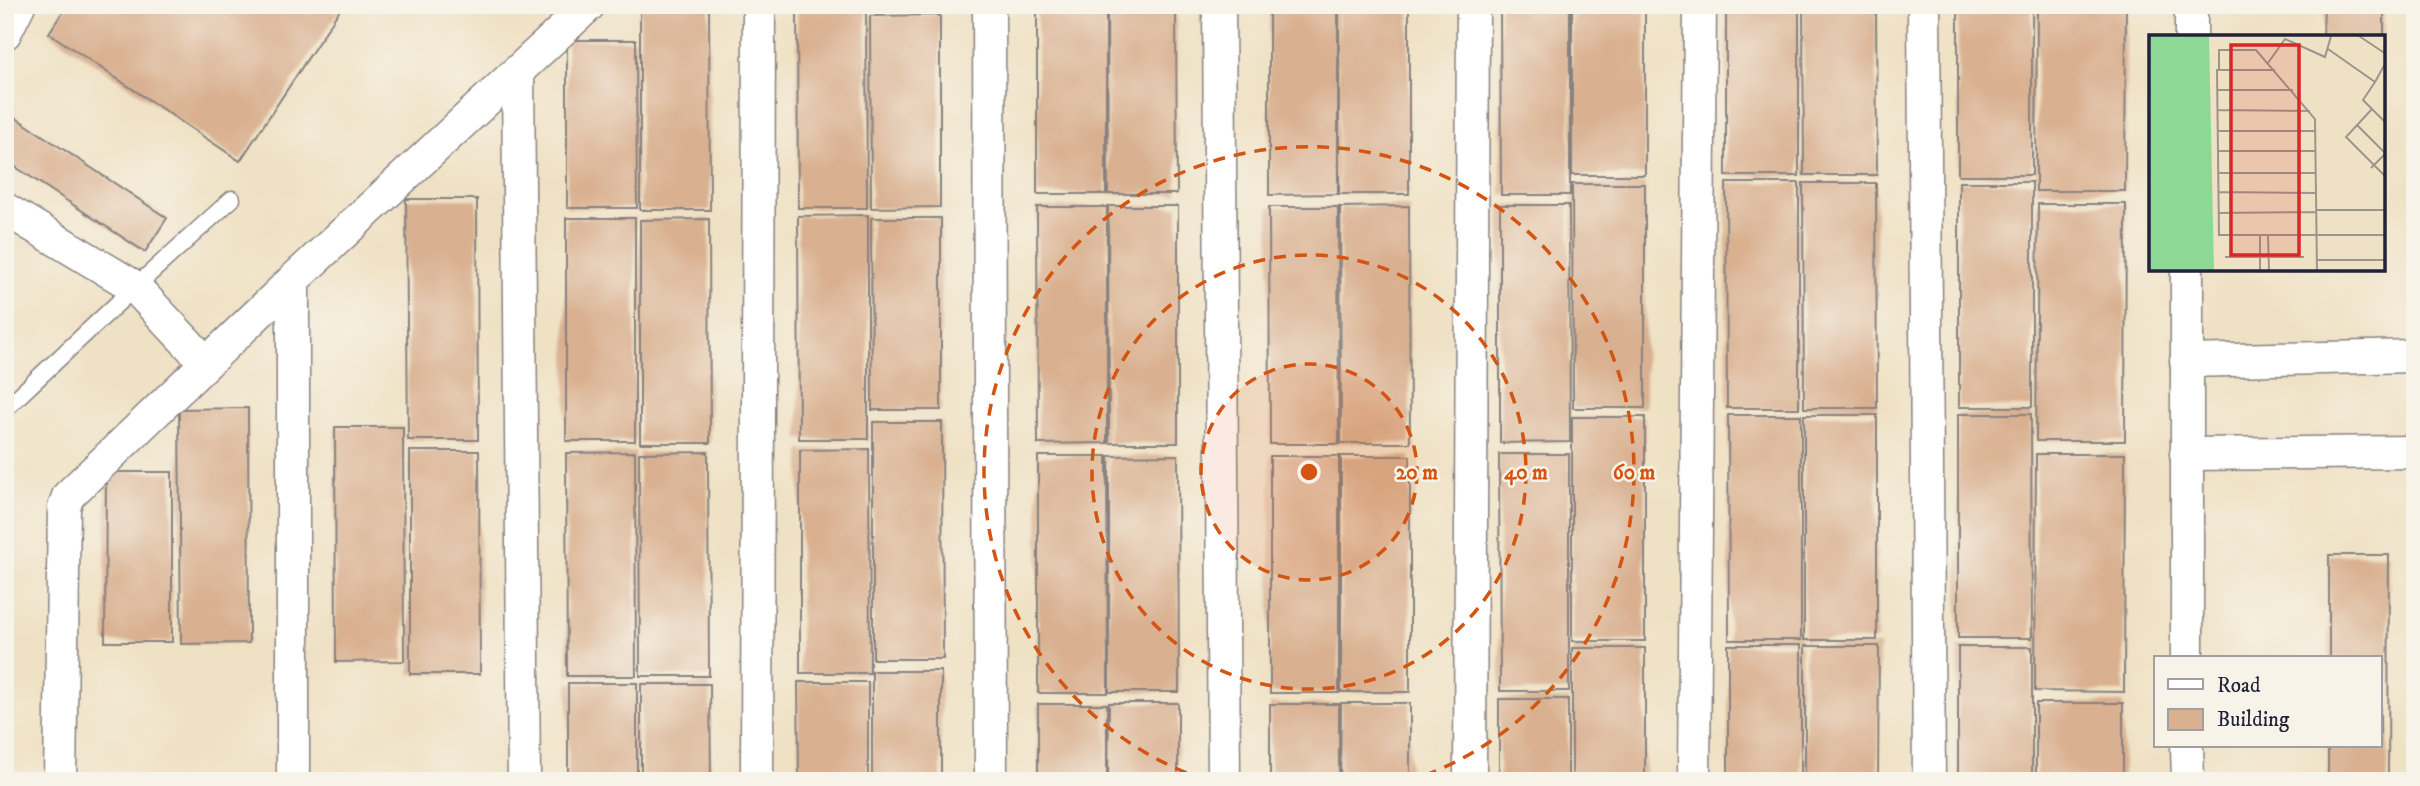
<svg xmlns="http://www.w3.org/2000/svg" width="2420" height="786" viewBox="0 0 2420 786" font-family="'IM FELL DW Pica',serif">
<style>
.building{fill:#d9b090}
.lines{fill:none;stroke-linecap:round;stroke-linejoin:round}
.service-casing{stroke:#888280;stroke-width:19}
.minor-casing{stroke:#888280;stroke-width:35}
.service{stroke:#fff;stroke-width:16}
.minor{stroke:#fff;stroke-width:32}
.ring{fill:none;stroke:#d45411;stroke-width:3.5;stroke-dasharray:12 9}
.inset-road{fill:none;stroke:#9d958d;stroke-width:2}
.view{fill:#d62828;fill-opacity:0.15;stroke:#d62828;stroke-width:3.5}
.inset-edge{fill:none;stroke:#22223b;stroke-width:3.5}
.centre{fill:#d45411;stroke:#f7f3e8;stroke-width:3.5}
.ring-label{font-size:21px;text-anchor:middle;font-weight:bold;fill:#d45411;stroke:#f7f3e8;stroke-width:5;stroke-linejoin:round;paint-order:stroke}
</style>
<rect width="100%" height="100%" fill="#f7f3e8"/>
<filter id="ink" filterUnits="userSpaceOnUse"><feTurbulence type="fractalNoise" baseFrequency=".0143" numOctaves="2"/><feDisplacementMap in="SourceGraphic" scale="14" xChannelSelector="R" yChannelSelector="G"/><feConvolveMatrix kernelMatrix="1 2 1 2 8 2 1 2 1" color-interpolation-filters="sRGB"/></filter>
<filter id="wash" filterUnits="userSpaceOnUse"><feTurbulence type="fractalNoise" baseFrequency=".00686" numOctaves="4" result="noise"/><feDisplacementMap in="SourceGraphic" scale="28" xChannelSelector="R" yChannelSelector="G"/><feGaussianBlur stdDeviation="1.57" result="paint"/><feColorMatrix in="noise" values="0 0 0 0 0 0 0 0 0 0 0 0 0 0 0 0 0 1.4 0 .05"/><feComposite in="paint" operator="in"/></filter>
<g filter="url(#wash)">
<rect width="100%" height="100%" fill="#efe1c4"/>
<g id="blocks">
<!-- building -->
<g class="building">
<polygon points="67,5 343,5 240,161 49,33"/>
<polygon points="640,5 709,5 710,210 640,210"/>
<polygon points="797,5 866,5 867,208 798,208"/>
<rect x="1037" y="5" width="69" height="189"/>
<polygon points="1107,5 1176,5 1177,194 1108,194"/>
<polygon points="1269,5 1338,5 1338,194 1269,195"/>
<rect x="1339" y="5" width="70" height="189"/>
<polygon points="1500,5 1570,5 1570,195 1501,195"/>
<rect x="1572" y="5" width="73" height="170"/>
<rect x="1726" y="5" width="73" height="171"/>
<polygon points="1803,5 1876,5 1877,175 1804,175"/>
<rect x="1958" y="5" width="74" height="170"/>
<polygon points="2037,5 2126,5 2125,191 2036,191"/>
<polygon points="2324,5 2384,5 2384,37 2323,37"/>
<polygon points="940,15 940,207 871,208 870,16"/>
<polygon points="567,40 636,40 637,208 567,208"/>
<polygon points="10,114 167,218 145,252 5,160 5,122"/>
<rect x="1959" y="182" width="73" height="225"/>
<polygon points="1726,183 1799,183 1799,408 1727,408"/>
<polygon points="1803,183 1876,183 1877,408 1804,408"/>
<polygon points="1572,184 1645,184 1645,408 1573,408"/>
<polygon points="406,199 477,199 478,440 408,440"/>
<polygon points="2038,204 2126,204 2125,441 2036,441"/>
<polygon points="1500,205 1569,205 1570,442 1500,443"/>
<polygon points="1108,206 1178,206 1178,443 1109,443"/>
<polygon points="1409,206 1410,443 1341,443 1340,207"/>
<polygon points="1037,207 1107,207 1107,443 1038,444"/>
<polygon points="1269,207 1338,207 1339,444 1270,444"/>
<polygon points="868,215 868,439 799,439 798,216"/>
<rect x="566" y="218" width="69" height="223"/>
<polygon points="871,218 941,218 941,410 872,410"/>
<polygon points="709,219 710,443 640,443 640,220"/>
<polygon points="248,408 249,643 181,644 179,409"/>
<polygon points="1958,414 2031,414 2032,638 1958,638"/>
<polygon points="1728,415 1801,415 1801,640 1729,640"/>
<rect x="1804" y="415" width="73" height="225"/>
<rect x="1572" y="417" width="73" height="224"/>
<polygon points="873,422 942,422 943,659 873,659"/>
<polygon points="335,427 403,427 404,661 336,662"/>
<polygon points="869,449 870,673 800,673 800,450"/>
<polygon points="410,451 479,451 480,674 410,674"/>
<polygon points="635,452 636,676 567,676 566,453"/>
<polygon points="708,452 709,676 640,676 639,453"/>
<polygon points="1499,454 1569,454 1569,691 1500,691"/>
<polygon points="2036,454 2125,454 2124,692 2035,691"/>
<polygon points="1178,455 1179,692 1109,692 1109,456"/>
<polygon points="1038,456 1107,456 1108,693 1038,693"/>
<rect x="1270" y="456" width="69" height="237"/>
<rect x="1341" y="456" width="69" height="236"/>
<polygon points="106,472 172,472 172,642 105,642"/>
<polygon points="2329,555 2389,555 2388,781 2328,781 2328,746 2380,746 2380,658 2329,658"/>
<rect x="1728" y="645" width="73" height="136"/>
<polygon points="1805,646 1879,646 1878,781 1805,781"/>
<rect x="1958" y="647" width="74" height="134"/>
<rect x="1572" y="648" width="73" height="133"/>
<rect x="872" y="671" width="69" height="110"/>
<polygon points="798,682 868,682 868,781 799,781"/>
<rect x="568" y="683" width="69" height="98"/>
<polygon points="641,684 710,684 711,781 641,781"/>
<rect x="1499" y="699" width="69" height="82"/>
<polygon points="1109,703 1178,703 1178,781 1108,781"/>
<polygon points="1341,703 1410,703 1410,781 1340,781"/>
<rect x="2036" y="703" width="87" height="78"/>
<rect x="1038" y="704" width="69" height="77"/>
<rect x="1270" y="704" width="69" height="77"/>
</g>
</g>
</g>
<g filter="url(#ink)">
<use href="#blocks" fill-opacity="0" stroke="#888280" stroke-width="2"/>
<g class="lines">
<!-- service casing -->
<g class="service-casing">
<polyline id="service" points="5,409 135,287 232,199"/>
</g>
<!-- minor casing -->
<g class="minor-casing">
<g id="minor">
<polyline points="989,5 991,781"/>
<polyline points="1219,5 1224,781"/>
<polyline points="1924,5 1929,781"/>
<polyline points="5,33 19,5"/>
<polyline points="2191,37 2191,5"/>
<polyline points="518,71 524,781"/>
<polyline points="5,209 135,287 206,363"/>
<polyline points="2187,270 2187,658"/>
<polyline points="293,280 293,781"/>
<polyline points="2186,361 2415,356"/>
<polyline points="2186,454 2415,452"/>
<polyline points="2187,746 2188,781"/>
<polyline points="60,781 64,508 68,496 293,280 589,5"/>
<polyline points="757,781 759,5"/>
<polyline points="1470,781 1473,5"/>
<polyline points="1694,781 1700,5"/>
</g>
</g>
<!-- service -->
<use href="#service" class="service"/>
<!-- minor -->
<use href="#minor" class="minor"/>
</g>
</g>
<!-- distance rings -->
<circle cx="1309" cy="472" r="108" fill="#d45411" fill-opacity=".12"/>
<g class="ring">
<circle cx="1309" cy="472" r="108"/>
<circle cx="1309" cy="472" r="217"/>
<path d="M1206 780A325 325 0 1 1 1412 780"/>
</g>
<!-- overview -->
<g transform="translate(2149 35)">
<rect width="236" height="236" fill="#efe1c4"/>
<path d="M0 1H60L65 236H0Z" fill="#8dd895"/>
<path class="inset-road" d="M210 1 237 19M179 14 226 47 214 65 237 88M119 28 136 4 176 22 182 1M70 35V15H107L166 84 168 236M126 35H68L70 200H237M226 47 237 27M69 55H144M223 74 197 102 237 142M69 75 161 76M208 90 237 119M69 96H166M69 116H166M222 133 237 118M70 138H167M70 157 167 158M167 175H237M70 178 167 177M111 200V236M119 200 120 236M76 222H155M168 225H237"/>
<path class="view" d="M82 10H150V220H82Z"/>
<rect width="236" height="236" class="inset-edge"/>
</g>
<circle cx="1309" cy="472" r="10" class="centre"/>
<g class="ring-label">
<text x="1417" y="479">20 m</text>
<text x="1526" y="479">40 m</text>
<text x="1634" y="479">60 m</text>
</g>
<!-- margin -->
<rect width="2420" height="786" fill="none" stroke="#f7f3e8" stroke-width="28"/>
<!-- legend -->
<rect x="2154" y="656" width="228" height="91" fill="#f7f3e8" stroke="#a29fa3" stroke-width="2"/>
<rect x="2168" y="679" width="35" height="10" fill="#ffffff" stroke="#a29fa3" stroke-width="2"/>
<text x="2217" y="692" font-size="21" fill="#22223b">Road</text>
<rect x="2168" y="709" width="35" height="21" fill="#d9b090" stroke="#a29fa3" stroke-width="2"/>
<text x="2217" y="726" font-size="21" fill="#22223b">Building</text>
</svg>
